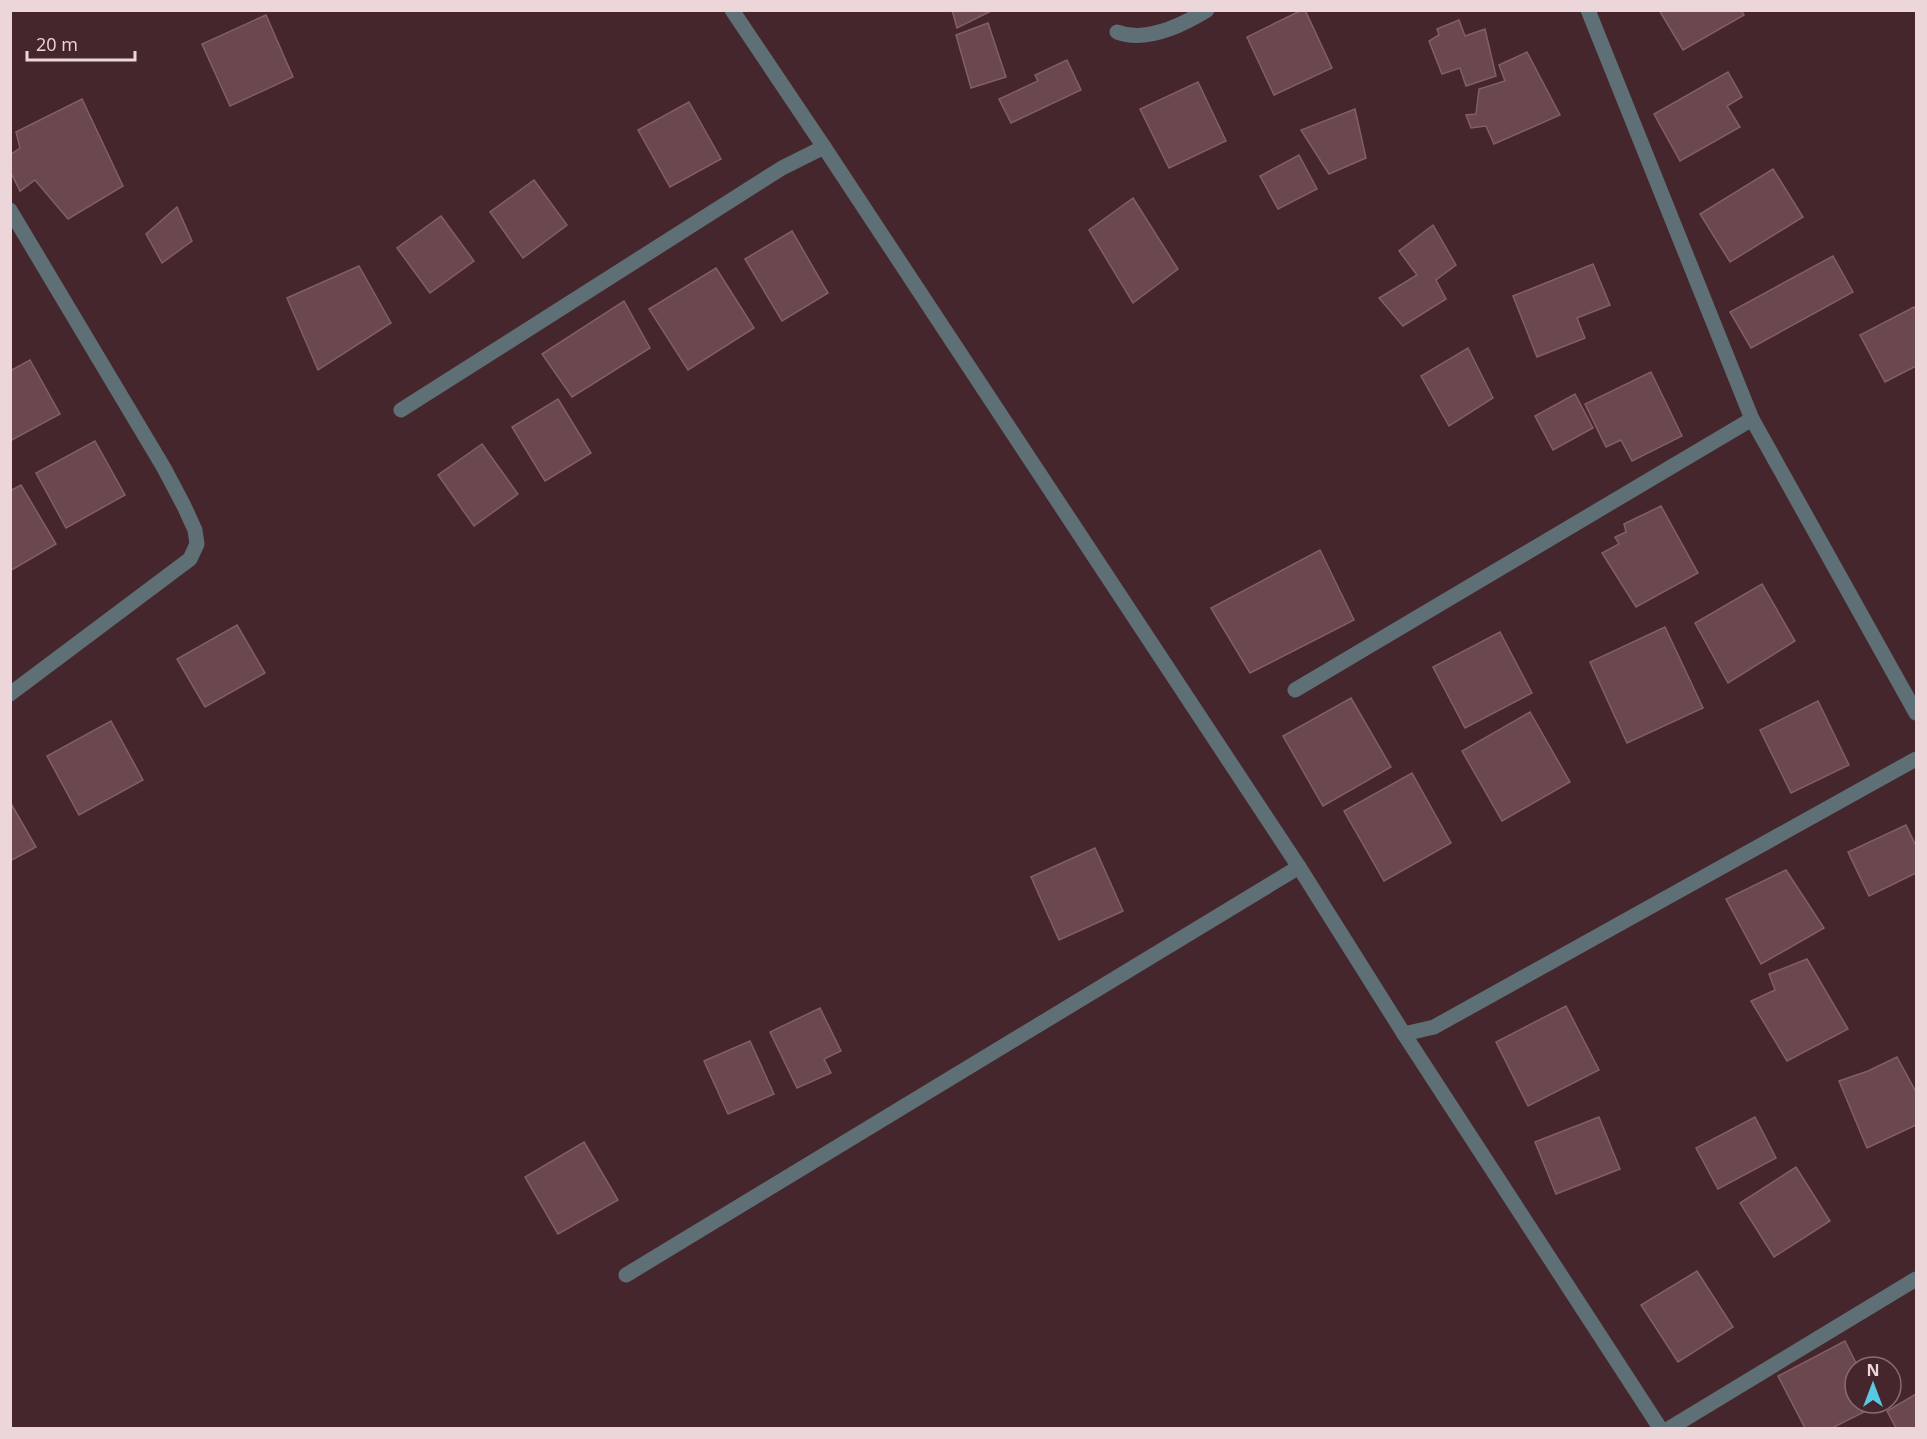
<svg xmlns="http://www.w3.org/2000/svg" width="1927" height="1439" viewBox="0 0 1927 1439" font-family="'Open Sans',sans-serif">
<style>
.building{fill:#6b474e;stroke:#845e65;stroke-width:1.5}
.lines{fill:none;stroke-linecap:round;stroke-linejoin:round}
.minor{stroke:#5e7075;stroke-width:15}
</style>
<rect width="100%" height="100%" fill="#46262d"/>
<!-- building -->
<g class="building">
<polygon points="952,10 993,10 957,28"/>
<polygon points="1302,10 1305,10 1332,68 1274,95 1247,37"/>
<polygon points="1659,10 1741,10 1744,15 1683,50"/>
<polygon points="266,15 293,77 230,106 202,44"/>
<polygon points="1459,20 1465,36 1485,29 1496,76 1466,86 1460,68 1442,74 1429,41 1439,35 1437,29"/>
<polygon points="988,23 1006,77 971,88 956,35"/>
<polygon points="1527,52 1560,115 1494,144 1486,126 1471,128 1466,115 1476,114 1479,89 1505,81 1499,65"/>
<polygon points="1067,60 1081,90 1011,123 999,99 1038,81 1035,75"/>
<polygon points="1728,72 1742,97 1727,106 1740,127 1680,161 1654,114"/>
<polygon points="1198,82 1226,141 1169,168 1140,109"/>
<polygon points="82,99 123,186 68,219 35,180 20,191 10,171 10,155 20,148 16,132"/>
<polygon points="689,102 721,159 670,187 638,130"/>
<polygon points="1355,109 1366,158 1329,174 1301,130"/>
<polygon points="1299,155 1317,189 1278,209 1260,176"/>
<polygon points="1773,169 1803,217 1730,262 1700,214"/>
<polygon points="534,180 567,225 523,258 490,212"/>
<polygon points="1133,198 1178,269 1133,303 1089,230"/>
<polygon points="177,207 192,241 162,263 146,234"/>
<polygon points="441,216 474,261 430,293 397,248"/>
<polygon points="1433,225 1456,265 1436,280 1446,299 1403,326 1379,298 1417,275 1399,251"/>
<polygon points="792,231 828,293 782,321 745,259"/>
<polygon points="1833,256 1853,292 1751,348 1730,312"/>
<polygon points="1593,264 1610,305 1577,318 1585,338 1537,357 1513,296"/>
<polygon points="359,266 391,323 318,370 287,298"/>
<polygon points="716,268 754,328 688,370 649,309"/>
<polygon points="624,301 650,348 572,397 542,354"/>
<polygon points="1914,307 1916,311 1916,366 1885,382 1860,335"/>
<polygon points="1468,348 1493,398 1449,426 1421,376"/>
<polygon points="30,360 60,414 10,441 10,371"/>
<polygon points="1651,372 1682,436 1632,461 1621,440 1606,447 1585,404"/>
<polygon points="1575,394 1593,428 1553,450 1535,416"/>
<polygon points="558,399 591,453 545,481 512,427"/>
<polygon points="95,441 125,495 66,528 36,473"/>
<polygon points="482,444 518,494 474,526 438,475"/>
<polygon points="21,485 56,544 10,571 10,491"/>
<polygon points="1661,506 1698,573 1636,607 1602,553 1619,544 1615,537 1626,532 1624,524"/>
<polygon points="1320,550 1354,620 1250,673 1211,608"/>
<polygon points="1762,584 1795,641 1728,683 1695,623"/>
<polygon points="237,625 265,673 205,707 177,659"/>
<polygon points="1665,627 1703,708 1627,743 1590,662"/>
<polygon points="1500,632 1532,693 1465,728 1433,667"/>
<polygon points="1351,698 1391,767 1323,806 1283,736"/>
<polygon points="1818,701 1849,765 1791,793 1760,730"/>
<polygon points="1530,712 1570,782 1502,821 1462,751"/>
<polygon points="111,721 143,780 79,815 47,756"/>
<polygon points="1412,773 1451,843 1384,881 1344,811"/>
<polygon points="10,802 36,847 10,861"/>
<polygon points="1906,825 1916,846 1916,873 1869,896 1848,852"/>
<polygon points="1095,848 1123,911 1059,940 1031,877"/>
<polygon points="1786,870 1824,928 1761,964 1726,899"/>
<polygon points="1807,959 1848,1029 1787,1061 1751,1001 1775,990 1769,974"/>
<polygon points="1566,1006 1599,1070 1528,1106 1496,1042"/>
<polygon points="820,1008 841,1051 824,1059 831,1073 797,1088 770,1032"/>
<polygon points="750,1041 774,1094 728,1114 704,1061"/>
<polygon points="1897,1057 1916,1092 1916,1125 1867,1148 1839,1081 1868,1071"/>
<polygon points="1599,1117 1620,1169 1556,1194 1535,1142"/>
<polygon points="1755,1117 1776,1158 1718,1189 1696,1148"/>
<polygon points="584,1142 618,1200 558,1234 525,1177"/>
<polygon points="1796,1167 1830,1221 1774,1257 1740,1203"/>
<polygon points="1697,1271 1733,1327 1678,1362 1641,1305"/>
<polygon points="1845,1341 1858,1367 1855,1367 1855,1403 1877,1403 1878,1405 1832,1428 1805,1428 1778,1376"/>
<polygon points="1916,1394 1916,1428 1896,1428 1887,1411"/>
</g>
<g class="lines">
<!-- minor -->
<g class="minor">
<polyline points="1588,10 1752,419 1916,713"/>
<path d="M1117 32C1146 43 1181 26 1207 10"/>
<polyline points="824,147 1299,867 1404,1034 1660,1428"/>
<polyline points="10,210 164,468 184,506 195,530 197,544 190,559 10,694"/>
<polyline points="401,410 782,168 824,147 732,10"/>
<polyline points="1295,690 1752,419"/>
<polyline points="1404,1034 1434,1027 1916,759"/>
<polyline points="626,1275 1299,867"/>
<polyline points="1670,1428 1916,1279"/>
</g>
</g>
<!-- border -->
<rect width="1927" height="1439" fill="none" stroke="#ecd6d9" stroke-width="24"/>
<!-- north arrow -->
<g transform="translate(1873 1385)"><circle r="28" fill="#46262d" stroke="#886c72" stroke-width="1.5"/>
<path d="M0-4.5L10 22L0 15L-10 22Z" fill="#57c9e2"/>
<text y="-9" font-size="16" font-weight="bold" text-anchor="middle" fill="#ecd6d9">N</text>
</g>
<!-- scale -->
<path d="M27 51v9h108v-9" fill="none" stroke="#ecd6d9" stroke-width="3"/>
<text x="36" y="51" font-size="18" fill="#ecd6d9" stroke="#46262d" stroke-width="4.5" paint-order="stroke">20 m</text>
</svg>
